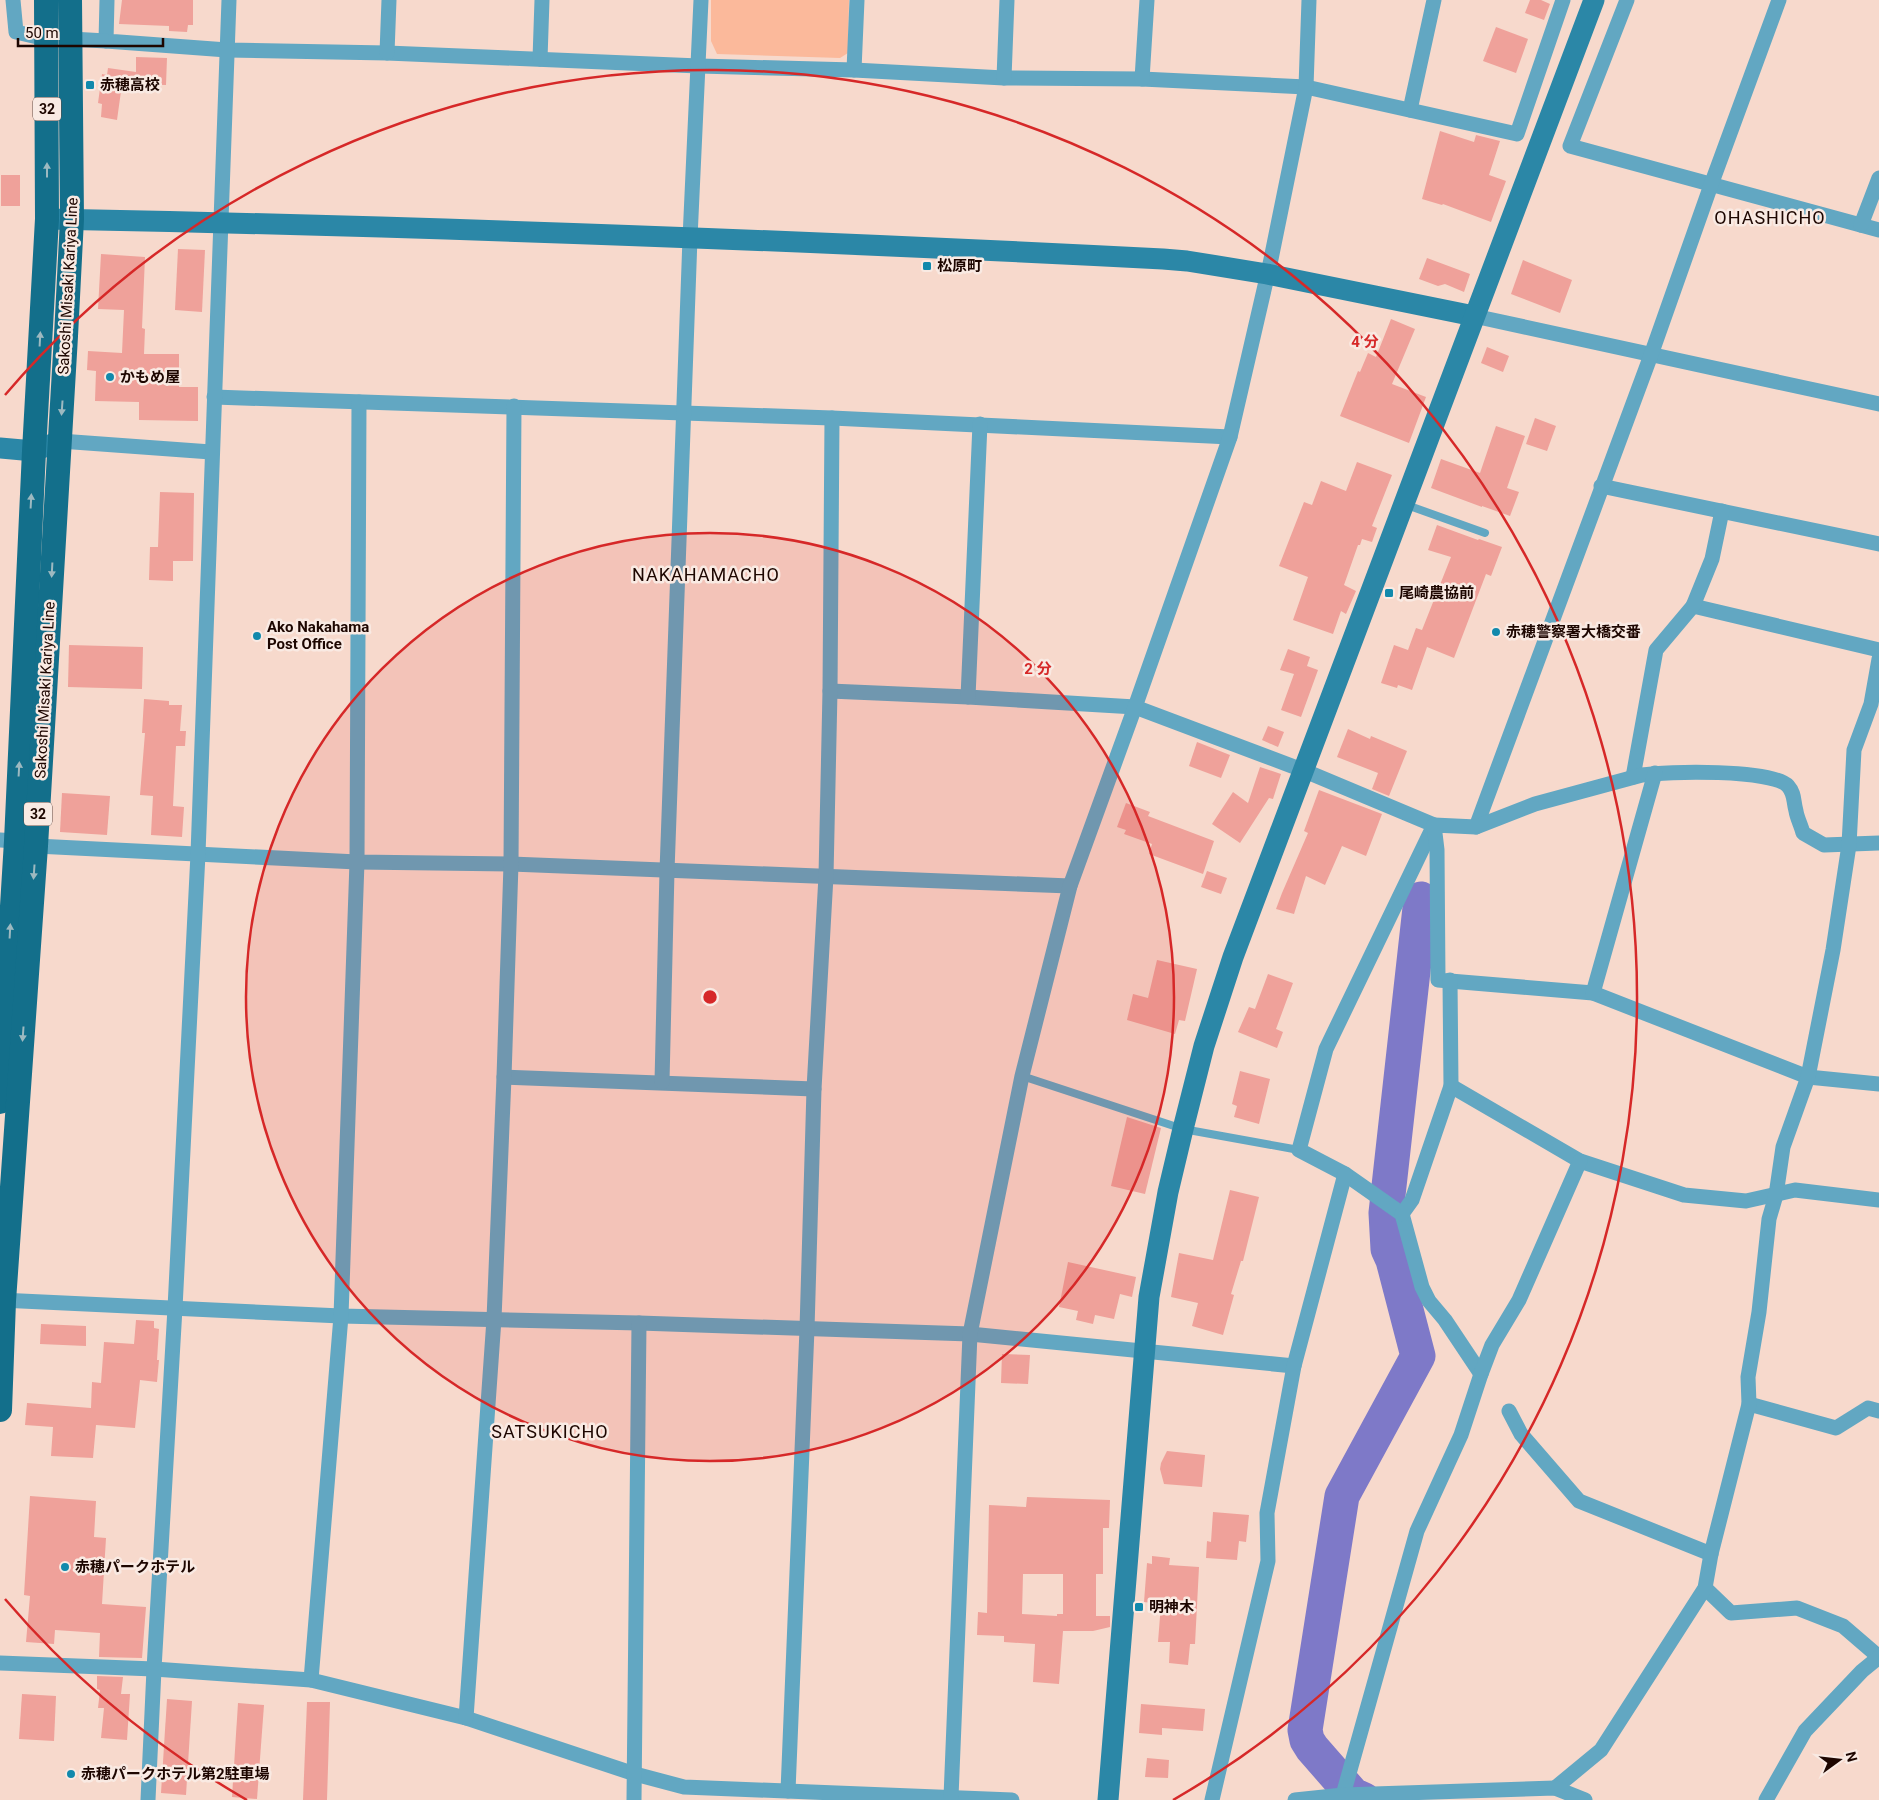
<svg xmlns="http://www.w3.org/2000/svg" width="1879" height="1800" viewBox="0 0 1879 1800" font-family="Roboto,'Noto Sans JP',sans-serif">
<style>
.green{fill:#fbb99b}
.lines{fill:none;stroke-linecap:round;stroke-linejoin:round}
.river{stroke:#7e79c8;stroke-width:35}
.building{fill:#efa19a;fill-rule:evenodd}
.lane{stroke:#62a7c2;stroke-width:8}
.street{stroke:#62a7c2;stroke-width:15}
.secondary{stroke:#2b87a7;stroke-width:21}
.primary{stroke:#136f8b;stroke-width:24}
.oneway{fill:#9db9c0}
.ring{fill:none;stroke:#d62828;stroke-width:2.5}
.poi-dot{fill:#1189ac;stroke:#f9eae3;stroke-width:2}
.labels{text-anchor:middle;stroke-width:5;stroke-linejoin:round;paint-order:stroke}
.shield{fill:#f9eae3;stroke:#5f4a44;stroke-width:1}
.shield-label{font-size:14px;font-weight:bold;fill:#1d0600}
.poi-label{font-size:15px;font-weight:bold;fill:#1d0600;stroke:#f9eae3;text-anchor:start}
.street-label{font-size:15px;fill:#1d0600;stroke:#f9eae3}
.quarter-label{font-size:18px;letter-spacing:1px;fill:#1d0600;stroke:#f9eae3}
.centre{fill:#d62828;stroke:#f9eae3;stroke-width:2.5}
.ring-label{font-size:15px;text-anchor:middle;font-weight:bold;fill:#d62828;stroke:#f9eae3;stroke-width:5;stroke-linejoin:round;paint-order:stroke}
</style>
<rect width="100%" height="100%" fill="#f7d9cc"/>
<!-- green -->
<polygon class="green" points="711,0 849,0 848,53 840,58 717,54 711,41"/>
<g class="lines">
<!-- river -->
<polyline class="river" points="1364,1800 1353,1795 1312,1748 1307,1740 1305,1730 1342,1496 1418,1356 1393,1260 1388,1249 1386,1213 1421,899"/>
</g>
<!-- building -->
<g class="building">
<polygon points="122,0 193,0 193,25 188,25 187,32 169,31 169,26 119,24"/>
<polygon points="1530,0 1541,0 1550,4 1544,20 1525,13"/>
<polygon points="1496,27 1528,39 1516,73 1483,61"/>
<polygon points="136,57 167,58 166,85 122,84 117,120 101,117 102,104 98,103 102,74 107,75 108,68 136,72"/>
<polygon points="1440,131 1474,142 1476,135 1500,141 1489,175 1506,181 1491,222 1443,204 1442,205 1422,199"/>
<rect x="1" y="175" width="19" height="31"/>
<polygon points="178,249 205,250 202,312 175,310"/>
<polygon points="101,254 145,257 142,328 145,329 144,354 179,354 179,387 198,387 198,421 139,420 139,402 95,401 96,371 87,370 88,351 122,353 124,310 98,309"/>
<polygon points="1427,258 1470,274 1464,292 1445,284 1438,286 1419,279"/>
<polygon points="1523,260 1572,280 1560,313 1511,294"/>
<polygon points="1391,319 1415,329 1392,384 1426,397 1409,443 1340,416 1358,371 1360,372 1368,353 1376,357"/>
<polygon points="1487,347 1509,356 1503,372 1481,363"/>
<polygon points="1535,418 1556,426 1547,451 1526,444"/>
<polygon points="1496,426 1525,436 1507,488 1519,492 1510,516 1482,506 1482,507 1431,488 1441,459 1480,473"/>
<polygon points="1357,462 1392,475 1372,526 1377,528 1372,542 1362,539 1360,545 1358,545 1344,585 1356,591 1346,614 1341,611 1333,634 1293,620 1308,577 1279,566 1304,502 1312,505 1321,481 1346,491"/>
<polygon points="160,492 194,493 193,561 173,561 173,581 149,580 150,547 158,547"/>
<polygon points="1437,525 1478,540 1479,539 1502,547 1491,576 1486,574 1454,658 1427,647 1412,690 1398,685 1397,688 1381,683 1394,645 1408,650 1416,628 1422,630 1451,557 1428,550"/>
<polygon points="69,645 143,647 142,689 68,687"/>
<polygon points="1288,649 1310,657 1307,666 1318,670 1301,717 1281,710 1294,674 1280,670"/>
<polygon points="144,699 169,701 169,705 182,705 180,731 186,731 185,746 176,746 173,806 184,807 182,837 151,835 153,796 140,795 145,733 142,733"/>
<polygon points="1268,726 1284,732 1278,747 1262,740"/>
<polygon points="1348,729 1370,739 1371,736 1407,751 1389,796 1372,789 1378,773 1337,757"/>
<polygon points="1197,742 1230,755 1221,778 1189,766"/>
<polygon points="1260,767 1281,774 1273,799 1269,798 1240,843 1212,824 1233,792 1248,803"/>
<polygon points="1319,790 1382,814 1366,856 1342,846 1325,885 1306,876 1294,914 1276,909 1282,893 1308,833 1304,831"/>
<polygon points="62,793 110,796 107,835 60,832"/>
<polygon points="1126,803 1150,812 1148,816 1214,841 1203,874 1149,854 1152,844 1124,834 1126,830 1117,827"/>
<polygon points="1207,871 1227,878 1221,894 1201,887"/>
<polygon points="1157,960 1197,969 1185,1021 1179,1020 1175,1034 1127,1020 1133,994 1148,998"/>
<polygon points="1268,974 1293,983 1276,1029 1283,1032 1277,1048 1238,1032 1249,1007 1255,1009"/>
<polygon points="1240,1071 1270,1079 1259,1124 1234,1117 1237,1106 1232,1104"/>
<polygon points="1127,1117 1161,1128 1145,1194 1111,1186"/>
<polygon points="1230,1190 1259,1197 1243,1261 1241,1261 1231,1294 1234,1295 1223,1335 1192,1326 1198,1303 1171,1297 1179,1253 1213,1260"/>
<polygon points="1068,1262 1136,1277 1132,1297 1120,1294 1114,1319 1095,1315 1093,1324 1076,1320 1078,1311 1059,1307"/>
<polygon points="136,1320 154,1321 154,1328 159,1329 157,1360 159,1360 157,1382 140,1380 135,1428 96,1425 93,1458 51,1456 53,1427 25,1425 27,1403 91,1408 92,1382 101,1383 104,1342 134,1344"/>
<polygon points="41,1324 86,1326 86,1346 40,1344"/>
<polygon points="1002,1354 1030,1355 1028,1384 1001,1383"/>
<polygon points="1167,1451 1205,1455 1202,1487 1164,1484 1160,1469 1161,1463"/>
<polygon points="30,1496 96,1501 94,1537 106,1538 102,1604 146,1607 142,1658 99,1657 100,1633 55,1630 54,1644 26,1642 30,1596 24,1595"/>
<path d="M1027 1497 1110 1500 1109 1528H1103V1574H1096V1616H1110V1627L1093 1631H1063L1059 1684 1033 1682 1035 1644 1004 1642V1636L977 1635 978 1612 987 1613 989 1505 1026 1507ZM1023 1574H1063V1614H1057V1616L1022 1614Z"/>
<polygon points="1213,1512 1249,1515 1246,1542 1239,1541 1237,1560 1206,1558 1207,1541 1211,1542"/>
<polygon points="1152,1556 1170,1558 1169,1565 1199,1567 1195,1644 1190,1644 1188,1665 1169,1663 1170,1642 1158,1642 1161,1604 1144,1602 1147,1563 1152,1564"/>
<polygon points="97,1676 123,1677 121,1694 130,1694 127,1740 101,1738 104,1708 98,1708 100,1690 97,1689"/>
<polygon points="22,1694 56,1696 54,1741 19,1739"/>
<polygon points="167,1699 192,1701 186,1795 161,1793"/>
<polygon points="307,1702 330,1702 327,1800 303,1800"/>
<polygon points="238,1703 264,1705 257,1799 232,1797"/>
<polygon points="1141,1704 1205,1709 1203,1731 1162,1728 1162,1735 1139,1733"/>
<polygon points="1147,1758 1169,1760 1168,1778 1145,1777"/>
</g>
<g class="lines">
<!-- lane -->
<g class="lane">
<polyline points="1404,504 1485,533"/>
<polyline points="1022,1076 1183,1129 1299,1150"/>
</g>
<!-- street -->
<g class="street">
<polyline points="13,0 16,32 46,39"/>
<polyline points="107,0 106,41 227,50 387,53 699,66 854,70 1004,78 1142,79 1306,87 1517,134 1563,0"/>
<polyline points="1627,0 1570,146 1879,230"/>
<polyline points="71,39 106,41"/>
<polyline points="387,53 389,0"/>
<polyline points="540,59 542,0"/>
<polyline points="854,70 857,0"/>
<polyline points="1004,78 1007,0"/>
<polyline points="1142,79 1147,0"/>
<polyline points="1410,110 1434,0"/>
<polyline points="1861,225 1879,178"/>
<polyline points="1474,316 1879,404"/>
<polyline points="214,397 832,418 1230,437"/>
<polyline points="60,441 211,452"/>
<polyline points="1601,486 1879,544"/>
<polyline points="1693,606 1879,650"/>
<polyline points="830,691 968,697 1135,707 1305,771 1434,825 1326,1049 1299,1150 1345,1174 1402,1214 1422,1287 1429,1301 1445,1320 1481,1374"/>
<polyline points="968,697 980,424"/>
<polyline points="1633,777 1656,650 1693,606 1712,559 1722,511"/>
<polyline points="1476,827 1651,355 1711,185 1779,0"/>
<polyline points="0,840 16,841"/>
<path d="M1879 843 1824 845 1803 833C1801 825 1797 818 1796 811 1793 800 1795 794 1788 786 1773 769 1666 771 1642 775L1535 804 1476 827 1434 825 1437 850 1438 980 1593 993 1808 1077 1879 1084"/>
<polyline points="36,846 357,862 511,864 1070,886"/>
<polyline points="1593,993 1655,773"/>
<polyline points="504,1077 814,1089"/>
<polyline points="662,1082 667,871 690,238 701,0"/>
<polyline points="1451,1086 1580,1161 1684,1195 1746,1201 1795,1190 1879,1200"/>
<polyline points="1402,1214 1412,1200 1451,1086 1450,980"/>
<polyline points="0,1300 341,1316 639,1323 970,1334 1294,1366"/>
<polyline points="1749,1404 1836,1428 1868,1408 1879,1411"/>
<polyline points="1509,1411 1521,1434 1579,1501 1711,1554"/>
<polyline points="1705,1588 1731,1613 1797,1608 1843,1626 1879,1657"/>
<polyline points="0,1663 154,1669 311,1680 466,1718 635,1774 684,1787 1012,1800"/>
<polyline points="311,1680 341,1316 357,862 359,402"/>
<polyline points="466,1718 494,1319 504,1077 511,864 514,406"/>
<polyline points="1555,1788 1601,1750 1705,1588 1711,1554 1749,1404 1748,1377 1759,1312 1769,1219 1776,1195 1783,1147 1808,1077 1833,950 1849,845 1854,750 1871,704 1879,659"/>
<polyline points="788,1791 807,1329 814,1089 826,876 830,691 832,418"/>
<polyline points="1343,1795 1417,1531 1461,1435 1481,1374 1492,1345 1519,1300 1580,1161"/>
<polyline points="951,1797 970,1334 1022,1076 1070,886 1135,707 1230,437 1270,264 1306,87 1309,0"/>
<polyline points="148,1800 154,1669 175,1308 198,854 229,0"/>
<polyline points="634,1800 639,1323"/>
<polyline points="1212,1800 1268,1561 1267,1513 1294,1366 1345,1174"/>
<polyline points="1295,1800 1343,1795 1555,1788 1585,1800"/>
<polyline points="1766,1800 1805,1731 1862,1671 1879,1657"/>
</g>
<!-- secondary -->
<g class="secondary">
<path d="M47 219C419 226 791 240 1163 259L1187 261 1267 274 1474 316"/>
<polyline points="0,448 34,451 60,441"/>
<polyline points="1108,1800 1149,1297 1168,1192 1183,1129 1204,1046 1233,957 1594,0"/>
</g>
<!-- primary -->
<g class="primary">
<polyline points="0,1102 16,841 34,451 47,219 46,0"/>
<polyline points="0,1410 4,1301 36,846 66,336 72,219 70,0"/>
</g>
</g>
<!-- one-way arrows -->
<defs><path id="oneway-solid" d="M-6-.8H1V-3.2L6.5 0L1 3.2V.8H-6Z" transform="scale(1.25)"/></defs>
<g class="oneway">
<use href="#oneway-solid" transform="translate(47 170) rotate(-90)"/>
<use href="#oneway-solid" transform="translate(40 339) rotate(-87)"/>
<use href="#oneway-solid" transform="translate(62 408) rotate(94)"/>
<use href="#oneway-solid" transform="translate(31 501) rotate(-87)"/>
<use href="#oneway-solid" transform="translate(52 570) rotate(93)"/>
<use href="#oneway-solid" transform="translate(19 769) rotate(-87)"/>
<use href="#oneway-solid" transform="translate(34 872) rotate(94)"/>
<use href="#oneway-solid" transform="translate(10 931) rotate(-87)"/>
<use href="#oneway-solid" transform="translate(23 1034) rotate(94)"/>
</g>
<!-- distance rings -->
<circle cx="710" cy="997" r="464" fill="#d62828" fill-opacity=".12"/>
<g class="ring">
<circle cx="710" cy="997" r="464"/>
<path d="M247 1800A927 927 0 0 1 5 1599M5 395A927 927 0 1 1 1173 1800"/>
</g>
<!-- markers -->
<g class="poi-dot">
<rect x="85" y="80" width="10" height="10" rx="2.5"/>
<rect x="922" y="261" width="10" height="10" rx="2.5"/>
<circle cx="110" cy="377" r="5"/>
<rect x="1384" y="588" width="10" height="10" rx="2.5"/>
<circle cx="1496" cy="632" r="5"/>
<circle cx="257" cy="636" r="5"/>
<circle cx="65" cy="1567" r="5"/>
<rect x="1134" y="1602" width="10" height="10" rx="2.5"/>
<circle cx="71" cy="1774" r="5"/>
</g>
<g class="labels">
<!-- shield labels -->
<g class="shield">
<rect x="33" y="97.5" width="28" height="23" rx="4"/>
<rect x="24" y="802.5" width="28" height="23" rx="4"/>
</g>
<g class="shield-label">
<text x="47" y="114">32</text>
<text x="38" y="819">32</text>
</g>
<!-- poi labels -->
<g class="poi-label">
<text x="100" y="90">赤穂高校</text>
<text x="937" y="271">松原町</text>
<text x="120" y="382">かもめ屋</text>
<text x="1399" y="598">尾崎農協前</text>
<text x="267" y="632">Ako Nakahama<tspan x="267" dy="17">Post Office</tspan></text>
<text x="1506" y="637">赤穂警察署大橋交番</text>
<text x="75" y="1572">赤穂パークホテル</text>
<text x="1149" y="1612">明神木</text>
<text x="81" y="1779">赤穂パークホテル第2駐車場</text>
</g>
<!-- street labels -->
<g class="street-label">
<text transform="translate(68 286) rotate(-87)" y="5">Sakoshi Misaki Kariya Line</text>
<text transform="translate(45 690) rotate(-87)" y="5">Sakoshi Misaki Kariya Line</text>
</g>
<!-- quarter labels -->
<g class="quarter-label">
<text x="1770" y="224">OHASHICHO</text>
<text x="706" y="581">NAKAHAMACHO</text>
<text x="550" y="1438">SATSUKICHO</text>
</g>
</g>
<circle cx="710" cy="997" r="8" class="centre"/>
<g class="ring-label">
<text x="1365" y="347">4 分</text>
<text x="1038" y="674">2 分</text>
</g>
<!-- north arrow -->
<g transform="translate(1839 1760) rotate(75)" stroke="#f9eae3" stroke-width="4" paint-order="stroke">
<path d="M0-4L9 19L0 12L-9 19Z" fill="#1d0600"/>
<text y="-8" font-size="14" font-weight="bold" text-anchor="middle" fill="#1d0600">N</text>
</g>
<!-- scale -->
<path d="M18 38v8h145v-8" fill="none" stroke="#1d0600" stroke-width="2.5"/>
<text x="25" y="38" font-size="15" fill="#1d0600" stroke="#f9eae3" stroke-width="4" paint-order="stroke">50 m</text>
</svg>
